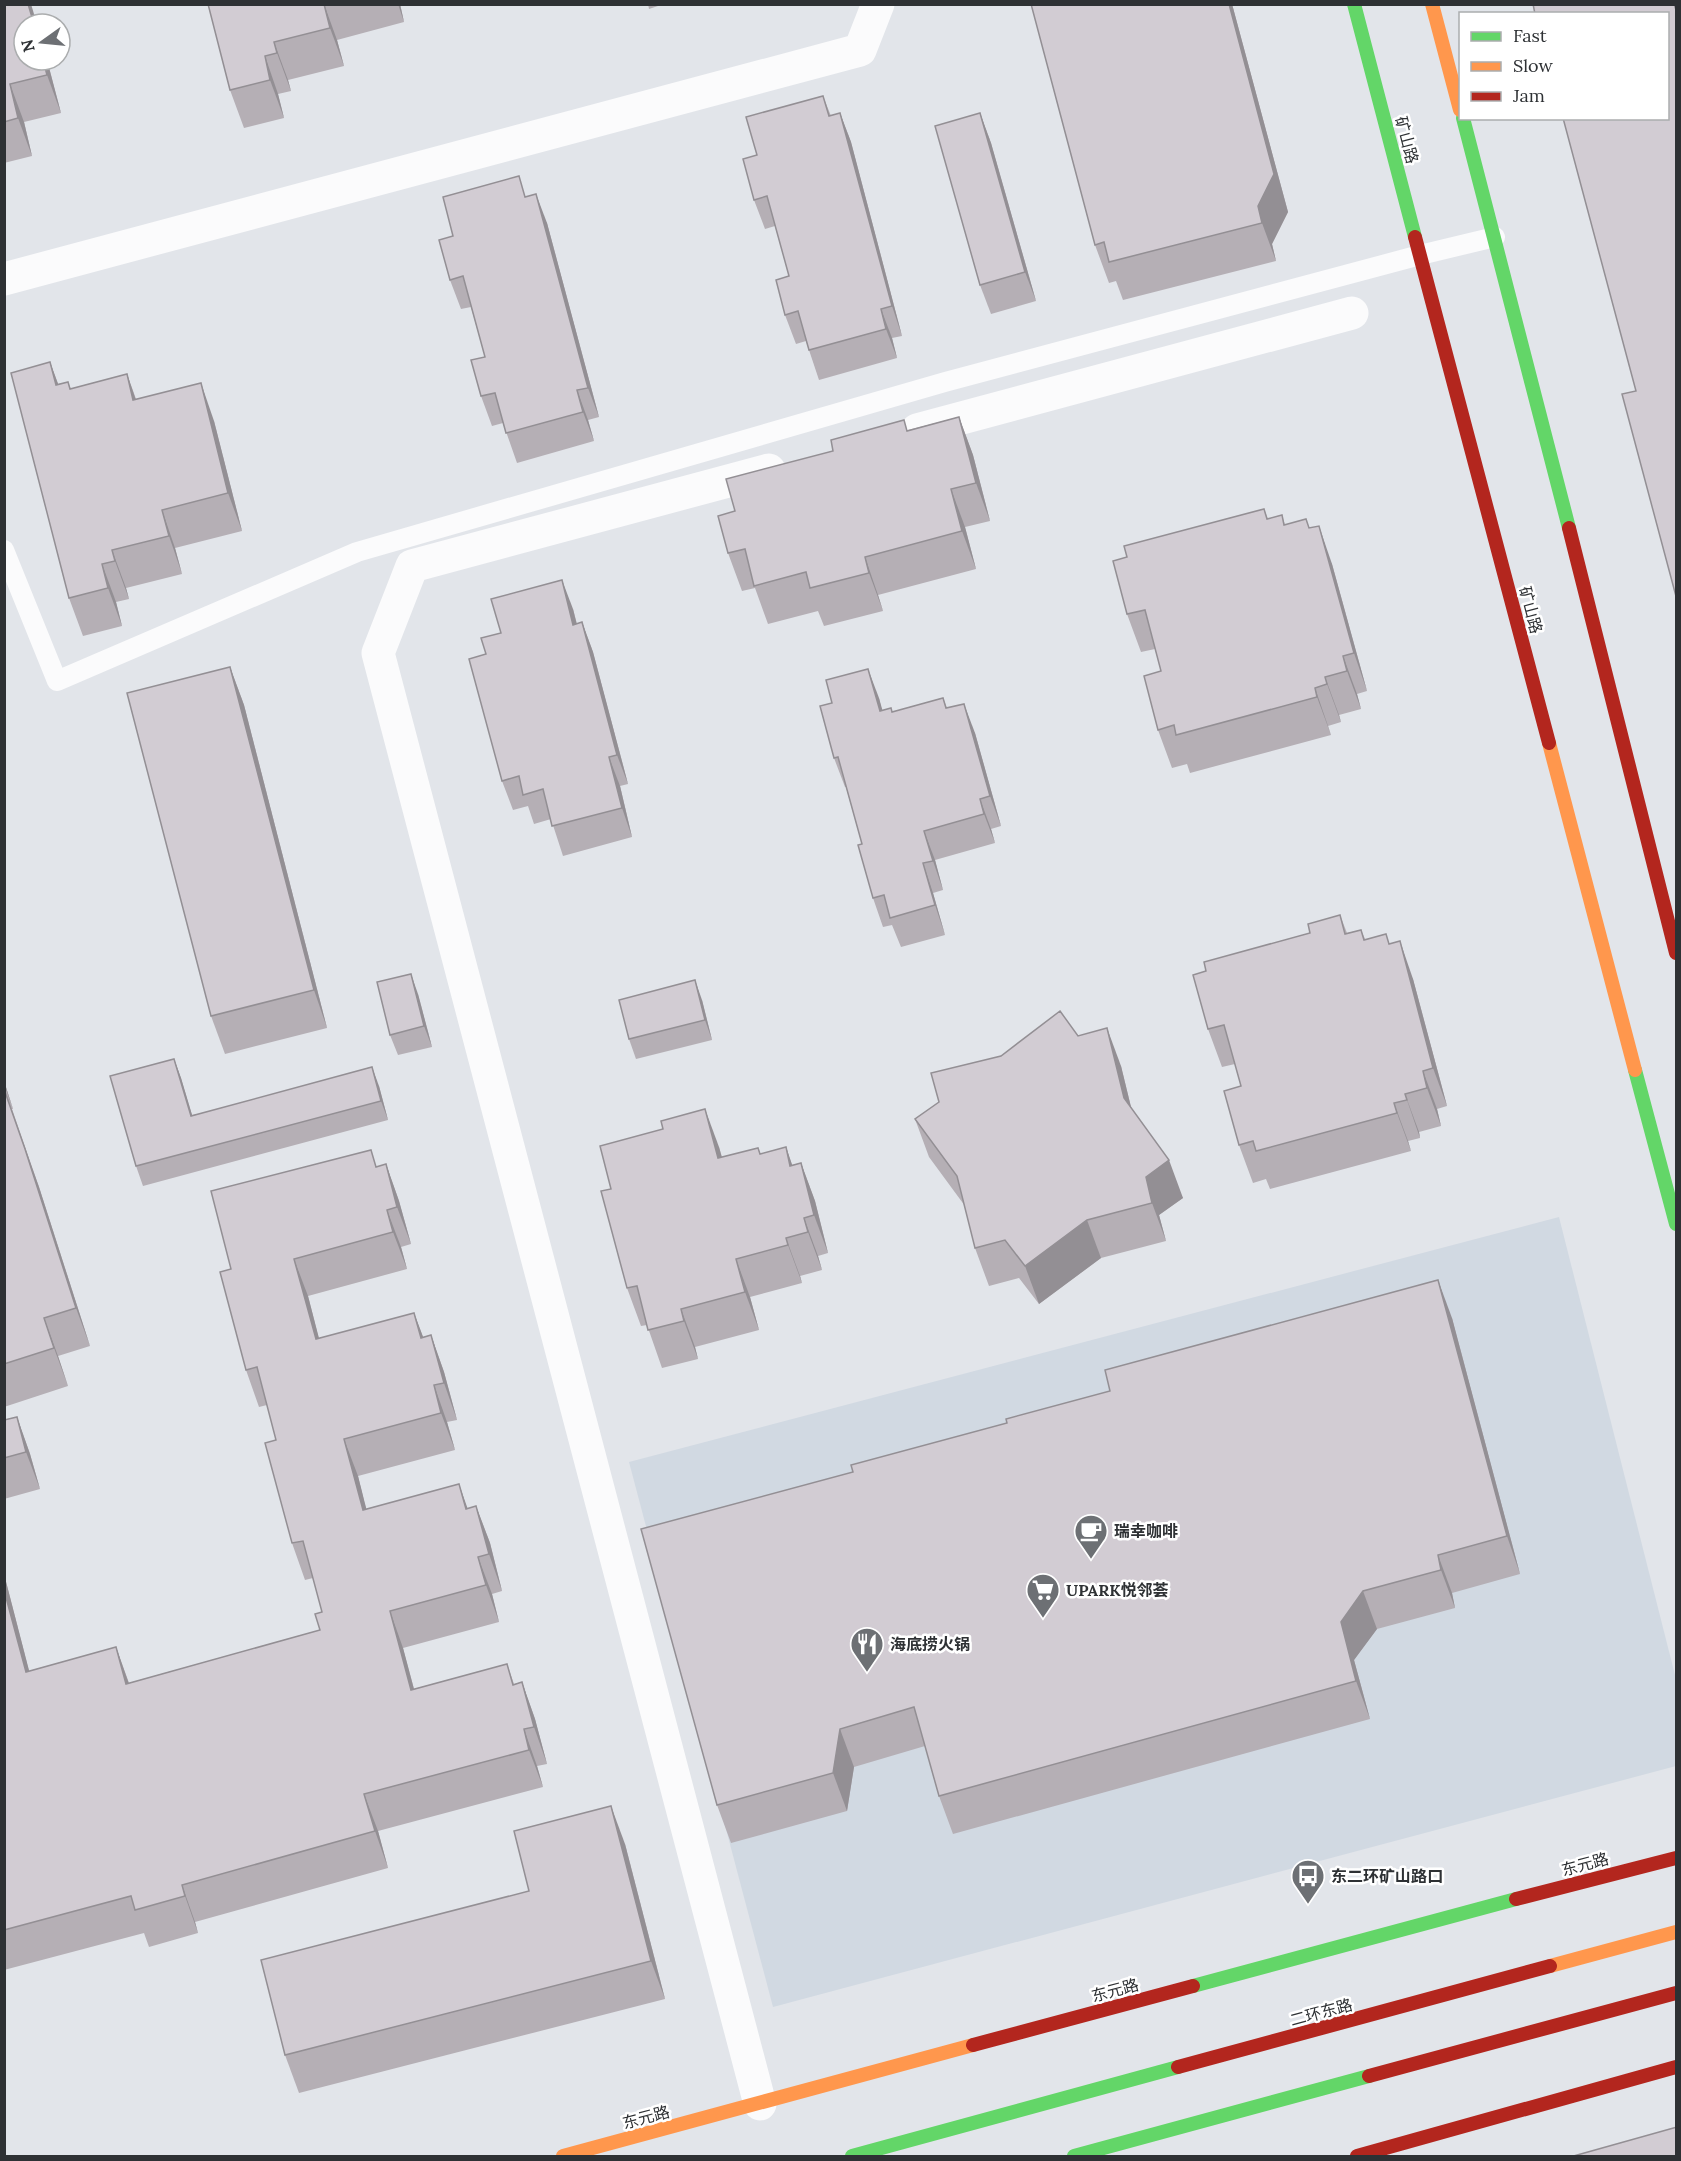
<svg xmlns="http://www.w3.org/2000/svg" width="1681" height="2161" viewBox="0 0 1681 2161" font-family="Lora,'Noto Sans SC',serif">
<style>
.built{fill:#d1d9e2}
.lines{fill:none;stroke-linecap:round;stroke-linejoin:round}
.lane{stroke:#fbfbfc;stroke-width:20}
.street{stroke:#fbfbfc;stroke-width:33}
.fast{stroke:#63d668;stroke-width:14}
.slow{stroke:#ff974d;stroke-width:14}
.jam{stroke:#b3261e;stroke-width:14}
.wall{fill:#b5afb5}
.shaded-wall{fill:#938f94}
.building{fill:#d2ccd3;stroke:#938f94;stroke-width:1.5}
.labels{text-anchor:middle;stroke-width:5;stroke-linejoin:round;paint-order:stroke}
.street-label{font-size:16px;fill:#2e3134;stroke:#fff}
.poi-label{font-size:16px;font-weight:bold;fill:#2e3134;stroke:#fff;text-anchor:start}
</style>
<rect width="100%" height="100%" fill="#e2e5ea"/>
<!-- built -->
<polygon class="built" points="1559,1217 1676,1679 1676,1766 773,2007 629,1462"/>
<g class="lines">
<!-- lane -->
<polyline class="lane" points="4,550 57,681 357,552 945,382 1420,255 1495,237"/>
<!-- street -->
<g class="street">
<polyline points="4,279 860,50 878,4"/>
<polyline points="917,430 1352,313"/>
<polyline points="760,2104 378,653 412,566 769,470"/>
</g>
<!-- fast -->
<g class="fast">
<polyline points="1354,4 1415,237"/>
<polyline points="1463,118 1569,528"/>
<polyline points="1635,1070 1676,1224"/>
<polyline points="1193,1986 1516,1899"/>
<polyline points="852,2156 1178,2067"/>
<polyline points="1074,2156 1369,2076"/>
</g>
<!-- slow -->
<g class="slow">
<polyline points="1432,4 1460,110"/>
<polyline points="1549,743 1635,1070"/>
<polyline points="1550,1966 1676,1932"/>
<polyline points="563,2156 973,2045"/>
</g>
<!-- jam -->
<g class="jam">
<polyline points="1415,237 1549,743"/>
<polyline points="1569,528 1676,953"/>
<polyline points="1516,1899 1676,1858"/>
<polyline points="973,2045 1193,1986"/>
<polyline points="1178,2067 1550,1966"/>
<polyline points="1369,2076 1676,1993"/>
<polyline points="1357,2156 1676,2067"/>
</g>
</g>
<!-- wall -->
<g class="wall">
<polygon points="4,4 35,16 37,24 24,24 24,60 47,60 61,113 24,122 32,156 4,163"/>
<polygon points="208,4 400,4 404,22 337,40 344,66 288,80 291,91 278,94 284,118 244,128 230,90"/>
<polygon points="648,4 664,4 649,9"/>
<polygon points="1031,4 1232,4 1288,212 1272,244 1276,261 1123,300 1116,281 1109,283 1095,245"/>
<polygon points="823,96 831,116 840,113 851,142 902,336 892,338 897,358 819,380 806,341 796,344 785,315 789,276 775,226 765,229 754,200 757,155"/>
<polygon points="980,113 991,143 1036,301 991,314 980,285"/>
<polygon points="526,196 547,223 599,417 588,420 594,441 517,463 503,423 492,426 481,396 485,357 471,307 461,309 450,280"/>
<polygon points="50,362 58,384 68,382 71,389 127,374 136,399 214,421 242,531 175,548 182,574 126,588 129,599 116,602 122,626 83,636 69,598"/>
<polygon points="959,417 973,455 990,521 965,527 976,569 878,595 883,611 824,626 818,611 768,624 755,588 742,591 728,553 735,511 908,430"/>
<polygon points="1264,509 1268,519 1282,515 1285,525 1310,528 1332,564 1367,691 1357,694 1361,709 1339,715 1341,722 1328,726 1331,735 1190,773 1187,764 1172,768 1158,730 1161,671 1155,649 1141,652 1127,614 1127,557"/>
<polygon points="573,609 577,624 582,622 593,652 628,784 620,786 632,837 563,856 551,819 534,824 528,806 513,810 502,781 486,654 501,633"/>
<polygon points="230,667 244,705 327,1028 225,1054 211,1016"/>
<polygon points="879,698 882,711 892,712 943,698 947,708 975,733 1001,826 991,829 995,843 935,860 943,890 933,893 945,935 901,947 892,925 883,927 873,898 862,844 846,787 845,787 834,758"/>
<polygon points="1340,915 1347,933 1361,930 1365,939 1390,944 1413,979 1447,1106 1437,1109 1441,1126 1419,1132 1420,1138 1408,1141 1411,1151 1270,1189 1266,1179 1253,1183 1239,1145 1241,1086 1235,1064 1222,1067 1208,1029 1206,971 1310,933"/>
<polygon points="418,994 432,1047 398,1055 390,1035"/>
<polygon points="702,1000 712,1040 636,1059 629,1039"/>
<polygon points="1078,1036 1121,1066 1131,1107 1183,1198 1159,1215 1166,1241 1101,1258 1039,1304 1019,1278 989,1286 975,1248 965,1206 929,1157 915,1119"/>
<polygon points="174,1059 181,1078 192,1115 379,1086 388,1120 143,1186 136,1166"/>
<polygon points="4,1081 13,1109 12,1109 39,1187 90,1346 58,1356 68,1386 4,1407"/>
<polygon points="719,1147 722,1157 758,1148 760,1154 786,1147 792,1165 801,1163 815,1201 828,1253 818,1256 822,1270 800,1276 802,1283 750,1297 759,1330 695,1347 698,1359 662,1368 647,1325 641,1326 627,1288 611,1189"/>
<polygon points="386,1164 399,1201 411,1244 401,1247 407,1269 308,1296 319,1339 414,1313 423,1337 431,1335 444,1372 457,1420 447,1422 455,1450 358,1476 366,1509 468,1509 476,1506 490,1543 502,1591 492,1594 499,1622 403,1648 414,1689 507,1664 514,1684 522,1682 535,1719 547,1764 537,1766 543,1787 378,1831 388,1868 195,1922 198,1933 149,1947 144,1933 4,1970 4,1574 29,1671 116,1647 129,1683 320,1630 322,1612 313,1578 305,1580 292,1543 276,1440 267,1405 259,1407 246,1370 231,1269 378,1167"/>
<polygon points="1452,1318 1520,1574 1452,1593 1455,1608 1377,1629 1354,1660 1370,1719 953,1834 939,1796 925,1746 854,1767 847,1811 731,1843 717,1805"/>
<polygon points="17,1417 30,1454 40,1489 4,1499 4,1420"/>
<polygon points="625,1844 665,1999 299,2093 285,2055 529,1891"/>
</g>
<!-- shaded-wall -->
<g class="shaded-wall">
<polygon points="28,4 31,4 37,24 34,24"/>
<polygon points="324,4 337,40 344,66 330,28"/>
<polygon points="398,4 400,4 404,22"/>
<polygon points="1229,4 1232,4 1288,212 1272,244 1276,261 1262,223 1258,206"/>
<polygon points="274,42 288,80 291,91 277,53"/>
<polygon points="265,56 278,94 284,118 270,80"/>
<polygon points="43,60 47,60 61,113 47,75"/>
<polygon points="10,84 24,122 32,156 18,118"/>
<polygon points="840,113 851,142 902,336 892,306"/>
<polygon points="980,113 991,143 1036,301 1025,272"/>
<polygon points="536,194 547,223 599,417 588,388"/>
<polygon points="881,309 892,338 897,358 886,329"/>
<polygon points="50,362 64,400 56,385"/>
<polygon points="127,374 140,412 133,400"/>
<polygon points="201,383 214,421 242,531 228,493"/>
<polygon points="577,390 588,420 594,441 583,412"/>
<polygon points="959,417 973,455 990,521 976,483"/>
<polygon points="951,489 965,527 976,569 962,531"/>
<polygon points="162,510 175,548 182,574 169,536"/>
<polygon points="1319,526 1332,564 1367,691 1354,653"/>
<polygon points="112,550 126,588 129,599 115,561"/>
<polygon points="865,557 878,595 883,611 869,573"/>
<polygon points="102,564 116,602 122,626 108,588"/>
<polygon points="562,580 573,609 584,654 573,625"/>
<polygon points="582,622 593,652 628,784 617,755"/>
<polygon points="1343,656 1357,694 1361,709 1347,671"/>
<polygon points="230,667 244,705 327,1028 314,990"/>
<polygon points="868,669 879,698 891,741 880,711"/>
<polygon points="1325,677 1339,715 1341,722 1327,684"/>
<polygon points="1315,688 1328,726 1331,735 1317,697"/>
<polygon points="964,704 975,733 1001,826 990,796"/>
<polygon points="609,757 620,786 632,837 622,808"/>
<polygon points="980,799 991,829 995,843 984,814"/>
<polygon points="924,831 935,860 943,890 933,861"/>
<polygon points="923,863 933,893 945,935 935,905"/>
<polygon points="1400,941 1413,979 1447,1106 1433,1068"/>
<polygon points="411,974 418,994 432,1047 424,1026"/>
<polygon points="695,980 702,1000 712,1040 705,1020"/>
<polygon points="1107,1028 1121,1066 1138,1136 1124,1098"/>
<polygon points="174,1059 181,1078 198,1135 191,1116"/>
<polygon points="372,1067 379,1086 388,1120 381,1101"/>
<polygon points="1423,1071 1437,1109 1441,1126 1427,1088"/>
<polygon points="4,1081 13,1109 4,1084"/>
<polygon points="4,1089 39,1187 90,1346 76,1308"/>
<polygon points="1405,1094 1419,1132 1420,1138 1407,1100"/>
<polygon points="1394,1103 1408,1141 1411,1151 1397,1113"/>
<polygon points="705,1109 719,1147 732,1196 718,1158"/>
<polygon points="786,1147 799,1185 790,1166"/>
<polygon points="1169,1160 1183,1198 1159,1215 1166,1241 1152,1203 1146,1177"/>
<polygon points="801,1163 815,1201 828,1253 814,1215"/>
<polygon points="386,1164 399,1201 411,1244 397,1207"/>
<polygon points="387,1210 401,1247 407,1269 393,1232"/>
<polygon points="804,1218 818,1256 822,1270 808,1232"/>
<polygon points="1087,1220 1101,1258 1039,1304 1025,1266"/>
<polygon points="786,1238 800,1276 802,1283 788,1245"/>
<polygon points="294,1259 308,1296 329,1377 316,1339"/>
<polygon points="736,1259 750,1297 759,1330 745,1292"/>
<polygon points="1438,1280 1452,1318 1520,1574 1507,1536"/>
<polygon points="681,1309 695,1347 698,1359 684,1321"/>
<polygon points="414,1313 428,1350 421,1338"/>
<polygon points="44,1318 58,1356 68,1386 54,1348"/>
<polygon points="431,1335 444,1372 457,1420 444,1383"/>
<polygon points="434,1385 447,1422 455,1450 441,1413"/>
<polygon points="17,1417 30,1454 40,1489 26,1452"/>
<polygon points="344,1439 358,1476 376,1547 363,1510"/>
<polygon points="459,1484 472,1521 466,1509"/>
<polygon points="476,1506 490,1543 502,1591 489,1554"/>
<polygon points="1438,1555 1452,1593 1455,1608 1441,1570"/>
<polygon points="478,1557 492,1594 499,1622 486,1585"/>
<polygon points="4,1574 39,1709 26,1672 4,1590"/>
<polygon points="1363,1591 1377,1629 1354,1660 1370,1719 1356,1681 1341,1622"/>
<polygon points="390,1611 403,1648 424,1727 411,1690"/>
<polygon points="116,1647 129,1684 126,1684"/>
<polygon points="522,1682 535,1719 547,1764 534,1727"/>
<polygon points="524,1729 537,1766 543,1787 529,1750"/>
<polygon points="840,1729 854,1767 847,1811 833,1773"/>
<polygon points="364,1794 378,1831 388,1868 375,1831"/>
<polygon points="611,1806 625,1844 665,1999 651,1961"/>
<polygon points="182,1885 195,1922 198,1933 185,1896"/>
</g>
<!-- building -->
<g class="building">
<polygon points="4,4 28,4 34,24 24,24 24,60 43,60 47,75 10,84 18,118 4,122"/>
<polygon points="208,4 324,4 330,28 274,42 277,53 265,56 270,80 230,90"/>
<polygon points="1031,4 1229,4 1274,174 1258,206 1262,223 1109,262 1104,242 1095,245"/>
<polygon points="1533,4 1674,4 1677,13 1677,600 1622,394 1636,391 1563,118 1668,118 1668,14 1535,14"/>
<polygon points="823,96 829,116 840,113 892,306 881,309 886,329 809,350 798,311 785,315 776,280 789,276 767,196 754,200 743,159 757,155 746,117"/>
<polygon points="980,113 1025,272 980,285 935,126"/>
<polygon points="519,176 525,197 536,194 588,388 577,390 583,412 506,433 495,393 481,396 471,360 485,357 463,276 450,280 439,240 453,236 443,197"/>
<polygon points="50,362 56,385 68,382 70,389 127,374 133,400 201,383 228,493 162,510 169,536 112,550 115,561 102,564 108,588 69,598 11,373"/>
<polygon points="959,417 976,483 951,489 962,531 865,557 869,573 810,588 806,572 754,586 745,549 728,553 718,516 735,511 726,479 833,451 831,440 904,420 907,431"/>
<polygon points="1264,509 1267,519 1282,515 1284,525 1306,519 1309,528 1319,526 1354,653 1343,656 1347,671 1325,677 1327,684 1315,688 1317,697 1176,735 1174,725 1158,730 1144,676 1161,671 1145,610 1127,614 1113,561 1127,557 1124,546"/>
<polygon points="562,580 573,625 582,622 617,755 609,757 622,808 552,826 543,789 523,795 519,776 502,781 469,659 486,654 481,638 501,633 491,599"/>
<polygon points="230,667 314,990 211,1016 127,693"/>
<polygon points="868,669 880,711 891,708 892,712 943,698 946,708 964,704 990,796 980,799 984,814 924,831 933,861 923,863 935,905 890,918 884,895 873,898 858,845 862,844 838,757 834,758 820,706 832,703 826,680"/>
<polygon points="1340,915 1345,934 1361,930 1364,940 1386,934 1389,944 1400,941 1433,1068 1423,1071 1427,1088 1405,1094 1407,1100 1394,1103 1397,1113 1256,1151 1253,1141 1239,1145 1224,1091 1241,1086 1224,1025 1208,1029 1193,975 1206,971 1204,962 1310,933 1308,924"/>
<polygon points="411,974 424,1026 390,1035 377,982"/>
<polygon points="695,980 705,1020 629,1039 619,1000"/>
<polygon points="1060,1011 1078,1036 1107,1028 1124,1098 1169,1160 1146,1177 1152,1203 1087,1220 1025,1266 1005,1240 975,1248 957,1176 915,1119 939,1102 931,1073 1001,1056"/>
<polygon points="174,1059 191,1116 372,1067 381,1101 136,1166 110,1076"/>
<polygon points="4,1089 25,1149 76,1308 44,1318 54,1348 4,1364"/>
<polygon points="705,1109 718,1158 758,1148 760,1154 786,1147 790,1166 801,1163 814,1215 804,1218 808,1232 786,1238 788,1245 736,1259 745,1292 681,1309 684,1321 648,1330 637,1286 627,1288 601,1191 611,1189 600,1146 663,1129 661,1121"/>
<polygon points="371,1150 376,1167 386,1164 397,1207 387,1210 393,1232 294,1259 316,1339 414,1313 421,1338 431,1335 444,1383 434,1385 441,1413 344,1439 363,1510 459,1484 466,1509 476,1506 489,1554 478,1557 486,1585 390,1611 411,1690 507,1664 513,1685 522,1682 534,1727 524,1729 529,1750 364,1794 375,1831 182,1885 185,1896 135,1910 131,1896 4,1930 4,1590 26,1672 116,1647 126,1684 320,1630 315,1614 322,1612 303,1541 292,1543 265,1443 276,1440 257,1367 246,1370 220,1272 231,1269 211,1191"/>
<polygon points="1438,1280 1507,1536 1438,1555 1441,1570 1363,1591 1341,1622 1356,1681 939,1796 914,1707 840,1729 833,1773 717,1805 641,1529 853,1472 851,1465 1007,1423 1006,1419 1110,1391 1105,1370"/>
<polygon points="17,1417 26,1452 4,1458 4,1420"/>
<polygon points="611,1806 651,1961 285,2055 261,1960 529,1891 514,1831"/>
<polygon points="1677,2127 1677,2157 1570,2157"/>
</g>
<!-- icons -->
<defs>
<g id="cafe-pin" transform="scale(1.725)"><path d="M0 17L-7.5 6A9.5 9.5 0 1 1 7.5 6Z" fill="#6d7074" stroke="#fff"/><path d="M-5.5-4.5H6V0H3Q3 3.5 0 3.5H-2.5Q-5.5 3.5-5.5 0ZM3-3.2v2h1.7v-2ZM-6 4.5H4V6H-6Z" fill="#fff"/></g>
<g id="supermarket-pin" transform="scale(1.725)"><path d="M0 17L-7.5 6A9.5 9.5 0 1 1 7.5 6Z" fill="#6d7074" stroke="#fff"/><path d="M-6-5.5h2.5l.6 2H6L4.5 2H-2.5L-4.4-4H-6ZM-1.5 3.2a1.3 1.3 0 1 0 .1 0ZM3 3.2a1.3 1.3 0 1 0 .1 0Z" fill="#fff"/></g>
<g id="restaurant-pin" transform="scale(1.725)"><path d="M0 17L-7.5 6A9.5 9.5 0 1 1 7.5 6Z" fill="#6d7074" stroke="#fff"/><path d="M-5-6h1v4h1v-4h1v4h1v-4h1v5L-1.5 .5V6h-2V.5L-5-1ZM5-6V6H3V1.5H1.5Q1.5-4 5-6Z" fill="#fff"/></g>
<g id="bus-pin" transform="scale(1.725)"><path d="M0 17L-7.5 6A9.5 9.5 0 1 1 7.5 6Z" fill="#6d7074" stroke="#fff"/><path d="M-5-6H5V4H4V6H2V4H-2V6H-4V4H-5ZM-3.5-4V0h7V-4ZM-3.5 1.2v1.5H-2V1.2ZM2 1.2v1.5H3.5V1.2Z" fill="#fff"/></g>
</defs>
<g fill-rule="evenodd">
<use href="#cafe-pin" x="1091" y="1531"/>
<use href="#supermarket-pin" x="1043" y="1590"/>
<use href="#restaurant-pin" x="867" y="1644"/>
<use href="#bus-pin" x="1308" y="1876"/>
</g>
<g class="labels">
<!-- street labels -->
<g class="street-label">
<text transform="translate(1407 140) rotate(75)" y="6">矿山路</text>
<text transform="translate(1531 610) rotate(75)" y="6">矿山路</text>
<text transform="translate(1585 1864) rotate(-15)" y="6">东元路</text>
<text transform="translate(1115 1990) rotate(-15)" y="6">东元路</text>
<text transform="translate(1321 2012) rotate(-15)" y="6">二环东路</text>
<text transform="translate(646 2117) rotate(-15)" y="6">东元路</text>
</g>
<!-- poi labels -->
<g class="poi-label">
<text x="1114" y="1537">瑞幸咖啡</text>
<text x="1066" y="1596">UPARK悦邻荟</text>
<text x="890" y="1650">海底捞火锅</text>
<text x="1331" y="1882">东二环矿山路口</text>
</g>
</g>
<!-- border -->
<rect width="1681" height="2161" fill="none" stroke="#2e3134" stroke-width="12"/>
<!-- legend -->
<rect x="1459" y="12" width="210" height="108" fill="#ffffff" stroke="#abadae" stroke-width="1.5"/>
<rect x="1471" y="32" width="30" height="9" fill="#63d668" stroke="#abadae" stroke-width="1.5"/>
<text x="1513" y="42" font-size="18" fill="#2e3134">Fast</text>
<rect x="1471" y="62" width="30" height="9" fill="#ff974d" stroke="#abadae" stroke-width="1.5"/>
<text x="1513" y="72" font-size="18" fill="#2e3134">Slow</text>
<rect x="1471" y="92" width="30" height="9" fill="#b3261e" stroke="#abadae" stroke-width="1.5"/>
<text x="1513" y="102" font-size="18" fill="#2e3134">Jam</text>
<!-- north arrow -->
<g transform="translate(42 42) rotate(255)"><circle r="28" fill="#ffffff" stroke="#abadae" stroke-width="1.5"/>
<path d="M0-4.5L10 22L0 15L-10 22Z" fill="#6d7074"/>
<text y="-9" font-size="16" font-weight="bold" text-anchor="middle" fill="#2e3134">N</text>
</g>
</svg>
